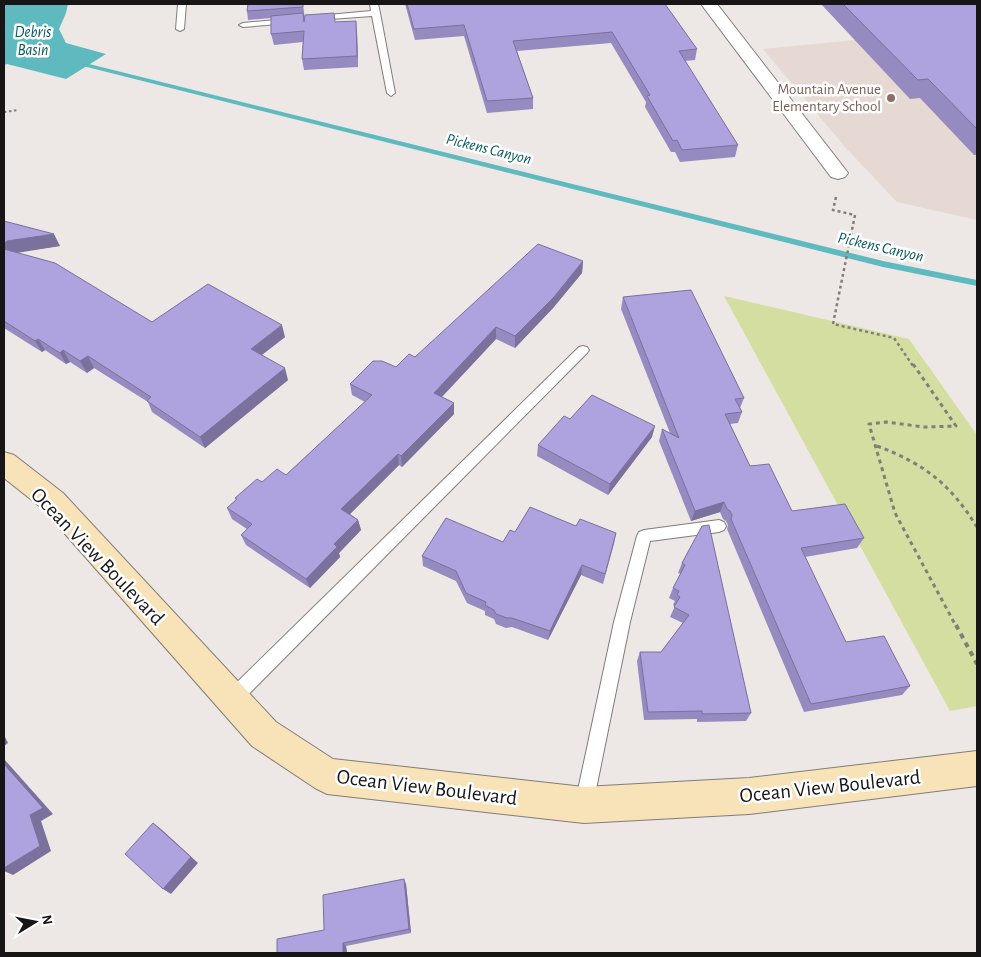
<svg xmlns="http://www.w3.org/2000/svg" width="981" height="957" viewBox="0 0 981 957" font-family="'Alegreya Sans',sans-serif">
<style>
.built{fill:#e6d9d3}
.green{fill:#d3dea0}
.water{fill:#5ebabf}
.lines{fill:none;stroke-linecap:round;stroke-linejoin:round}
.stream{fill:#5ebabf;fill-rule:evenodd}
.lane-casing{stroke:#817c7a;stroke-width:2}
.street-casing{stroke:#817c7a;stroke-width:2}
.secondary-casing{stroke:#817c7a;stroke-width:2}
.path-far3{stroke:#817e7c;stroke-width:2;stroke-dasharray:2.5 2.5;stroke-linecap:butt}
.path-far2{stroke:#817e7c;stroke-width:2.5;stroke-dasharray:3 3;stroke-linecap:butt}
.path-far1{stroke:#817e7c;stroke-width:3;stroke-dasharray:4 4;stroke-linecap:butt}
.path{stroke:#817e7c;stroke-width:4;stroke-dasharray:5 5;stroke-linecap:butt}
.lane{fill:#fff;fill-rule:evenodd}
.street{fill:#fff;fill-rule:evenodd}
.secondary{fill:#f8e3b8;fill-rule:evenodd}
.wall{fill:#968bc0}
.shaded-wall{fill:#7a719c}
.building{fill:#aea2df;stroke:#7a719c}
.education-dot{fill:#8d6e63;stroke:#fff;stroke-width:2}
.labels{text-anchor:middle;stroke-width:5;stroke-linejoin:round;paint-order:stroke}
.far-education-label{font-size:15px;fill:#785e54;stroke:#fff;text-anchor:end}
.far-water-label{font-size:16px;font-style:italic;fill:#065a5d;stroke:#fff}
.near-street-label{font-size:21px;fill:#171515;stroke:#fff}
</style>
<rect width="100%" height="100%" fill="#ede8e5"/>
<!-- built -->
<polygon class="built" points="977,28 977,220 897,202 845,147 763,49"/>
<!-- green -->
<polygon class="green" points="724,296 909,339 977,435 977,706 950,711"/>
<!-- water -->
<polygon class="water" points="4,4 68,4 66,13 59,29 66,43 106,54 66,79 7,64 4,65"/>
<g class="lines">
<!-- stream -->
<polygon class="stream" points="73,60 883,261 977,280 977,286 883,267 71,63 71,61"/>
<!-- lane casing -->
<g class="lane-casing">
<g id="lane">
<polygon points="178,4 186,4 184,29 180,31 176,29"/>
<polygon points="370,4 378,4 380,13 395,93 391,96 387,93 372,16 317,20 313,18 317,16 371,11"/>
<polygon points="288,19 292,21 291,23 243,27 239,25 243,23"/>
<polygon points="583,346 587,347 589,350 587,353 238,705 232,707 226,705 224,699 226,693 579,347"/>
<polygon points="719,520 724,522 726,526 724,530 719,532 650,541 630,622 593,804 590,810 584,813 578,810 575,804 614,622 637,536 639,532 644,530"/>
</g>
</g>
<!-- street casing -->
<g class="street-casing">
<polygon id="street" points="701,4 717,4 845,169 848,173 845,177 838,179 831,177"/>
</g>
<!-- secondary casing -->
<g class="secondary-casing">
<polygon id="secondary" points="4,452 14,455 63,493 276,722 333,759 584,787 749,778 977,751 977,786 749,814 584,823 327,794 315,788 252,746 43,509 4,478"/>
</g>
<!-- path-far3 -->
<polyline class="path-far3" points="4,112 18,110"/>
<!-- path-far2 -->
<polyline class="path-far2" points="836,197 833,210 855,215 833,324 894,338 913,366"/>
<!-- path-far1 -->
<g class="path-far1">
<polyline points="913,364 956,426 924,427 886,422 869,424 895,513 956,626"/>
<path d="M877 446C925 464 950 484 977 527"/>
</g>
<!-- path -->
<polyline class="path" points="956,625 977,664"/>
<!-- lane -->
<use href="#lane" class="lane"/>
<!-- street -->
<use href="#street" class="street"/>
<!-- secondary -->
<use href="#secondary" class="secondary"/>
</g>
<!-- wall -->
<g class="wall">
<polygon points="248,4 303,4 305,20 335,22 357,31 358,67 304,70 302,59 303,42 274,45 271,34 271,18 248,20 247,11"/>
<polygon points="405,4 665,4 697,49 695,60 685,61 738,145 735,157 680,162 675,152 671,152 645,107 646,102 611,43 517,51 533,98 533,109 487,113 464,36 415,40"/>
<polygon points="821,4 977,4 977,155 974,155 920,98 910,99"/>
<polygon points="4,221 60,246 17,252 152,322 285,337 262,355 288,380 205,448 152,412 148,402 94,368 87,373 70,362 66,364 45,350 42,352 4,328"/>
<polygon points="583,261 582,273 553,308 515,348 496,339 442,397 454,403 454,414 402,467 399,465 350,514 358,520 361,530 339,553 340,557 310,588 246,545 241,535 247,529 232,519 227,508 236,500 235,498 262,482 286,475 365,402 352,395 350,384 396,367"/>
<polygon points="623,297 744,398 740,408 742,412 738,423 730,424 750,466 792,511 864,538 857,548 805,557 846,642 910,686 902,695 804,712 727,529 728,525 726,521 723,519 720,512 691,521 659,441 662,429 670,433 621,309"/>
<polygon points="570,419 652,437 608,495 537,456 538,445"/>
<polygon points="576,526 616,533 614,544 603,584 581,575 548,640 512,627 506,628 496,624 494,619 485,615 485,611 467,603 456,581 423,566 422,556 503,542 515,532"/>
<polygon points="702,526 751,713 746,721 697,722 697,719 644,720 637,661 640,652 661,652 683,623 670,617 675,606 673,605 675,601 669,598 673,588 681,574 678,573 682,563"/>
<polygon points="406,884 411,933 346,946 347,953 277,953 324,930"/>
</g>
<!-- shaded-wall -->
<g class="shaded-wall">
<polygon points="356,21 357,31 358,67 357,56"/>
<polygon points="54,234 60,246 4,255 4,244 7,241"/>
<polygon points="583,261 582,273 553,308 515,348 515,336"/>
<polygon points="282,325 285,337 255,360 251,349"/>
<polygon points="496,327 496,339 435,404 434,393"/>
<polygon points="38,339 45,350 42,352 35,341"/>
<polygon points="63,350 70,362 66,364 60,353"/>
<polygon points="88,356 94,368 87,373 80,361"/>
<polygon points="285,368 288,380 205,448 200,437"/>
<polygon points="454,403 454,414 402,467 401,456"/>
<polygon points="655,426 652,437 608,495 610,484"/>
<polygon points="398,454 399,465 344,520 341,509"/>
<polygon points="724,502 720,512 691,521 695,511"/>
<polygon points="358,520 361,530 339,553 340,557 310,588 306,579 334,544"/>
<polygon points="582,565 581,575 548,640 550,631"/>
<polygon points="4,735 8,743 4,746"/>
<polygon points="4,759 53,814 41,821 51,851 13,875 4,871"/>
<polygon points="153,823 161,829 198,863 171,894 163,889"/>
<polygon points="404,879 406,884 411,933 409,929"/>
<polygon points="343,943 346,946 347,953 343,953"/>
</g>
<!-- building -->
<g class="building">
<polygon points="248,4 303,4 303,7 247,11"/>
<polygon points="407,4 665,4 697,49 679,51 738,145 682,150 677,140 673,141 647,96 650,95 612,32 513,41 533,98 487,101 464,25 414,29"/>
<polygon points="843,4 977,4 977,129 928,79 918,80"/>
<polygon points="303,13 304,22 305,15 334,13 335,22 356,21 357,56 302,59 304,31 271,34 271,16"/>
<polygon points="4,221 54,234 7,241 4,244"/>
<polygon points="538,244 583,261 554,297 515,336 496,327 434,393 454,403 401,456 398,454 341,509 358,520 334,544 337,547 306,579 241,535 252,524 227,508 237,499 235,498 257,479 262,482 277,469 286,475 372,395 350,384 373,361 382,361 396,367 409,354 415,357"/>
<polygon points="4,249 55,263 152,322 208,284 282,325 251,349 285,368 200,437 147,401 151,397 88,356 80,361 63,350 60,353 38,339 35,341 4,321"/>
<polygon points="691,290 744,398 735,399 742,412 725,414 750,466 769,464 792,511 845,504 864,538 801,548 846,642 884,636 910,686 811,704 731,519 732,515 730,511 727,509 724,502 695,511 662,429 679,438 623,297"/>
<polygon points="592,395 655,426 610,484 538,445 564,416 570,419"/>
<polygon points="530,507 576,526 580,519 616,533 605,574 582,565 550,631 512,618 507,618 496,614 494,610 485,605 486,602 466,593 456,571 422,556 446,518 503,542 510,530 515,532"/>
<polygon points="709,525 751,713 702,714 702,711 648,712 640,652 661,652 689,615 674,607 680,597 677,595 679,591 673,588 685,565 682,563 702,526"/>
<polygon points="4,764 43,808 30,815 40,846 4,868"/>
<polygon points="153,823 191,857 163,889 125,854"/>
<polygon points="404,879 409,929 343,943 343,953 277,953 277,939 324,930 323,895"/>
</g>
<!-- markers -->
<circle class="education-dot" cx="891" cy="98" r="5"/>
<g class="labels">
<!-- far-education labels -->
<g class="far-education-label">
<text x="881" y="94">Mountain Avenue<tspan x="881" dy="17">Elementary School</tspan></text>
</g>
<!-- far-water labels -->
<g class="far-water-label">
<text x="33" y="37">Debris<tspan x="33" dy="18">Basin</tspan></text>
<text transform="translate(489 148) rotate(14)" y="6">Pickens Canyon</text>
<text transform="translate(881 246) rotate(13)" y="6">Pickens Canyon</text>
</g>
<!-- near-street labels -->
<g class="near-street-label">
<text transform="translate(98 556) rotate(46)" y="7">Ocean View Boulevard</text>
<text transform="translate(830 786) rotate(-6)" y="7">Ocean View Boulevard</text>
<text transform="translate(427 787) rotate(7)" y="7">Ocean View Boulevard</text>
</g>
</g>
<!-- border -->
<rect width="981" height="957" fill="none" stroke="#171515" stroke-width="10"/>
<!-- north arrow -->
<g transform="translate(35 922) rotate(80)" stroke="#ffffff" stroke-width="4" paint-order="stroke">
<path d="M0-4L9 19L0 12L-9 19Z" fill="#171515"/>
<text y="-8" font-size="14" font-weight="bold" text-anchor="middle" fill="#171515">N</text>
</g>
</svg>
